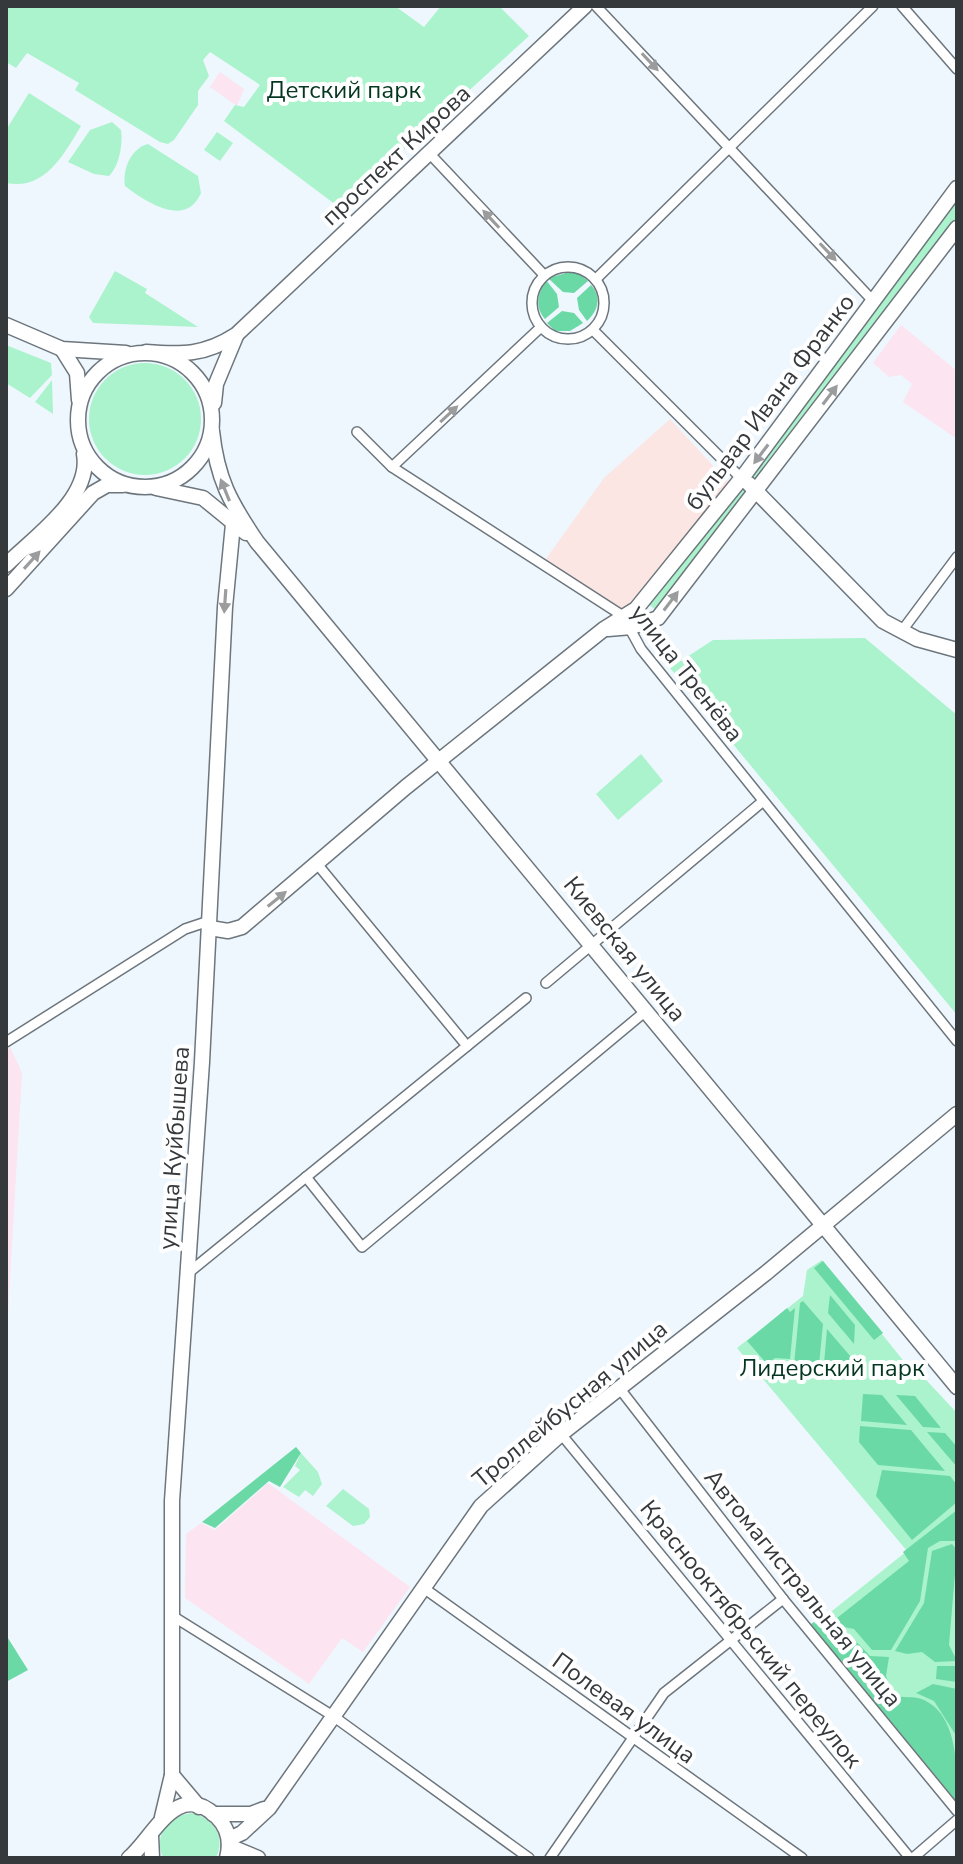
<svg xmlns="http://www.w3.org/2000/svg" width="963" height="1864" viewBox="0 0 963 1864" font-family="'Nunito Sans',sans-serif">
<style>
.commercial{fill:#fce6e3}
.education{fill:#fce4f0}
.green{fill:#abf3cd}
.forest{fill:#6bd9a5}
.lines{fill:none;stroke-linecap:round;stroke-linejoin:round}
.street-casing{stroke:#6d767d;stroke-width:12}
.secondary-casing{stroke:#6d767d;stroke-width:17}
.primary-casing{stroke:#6d767d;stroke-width:17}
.street{stroke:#fff;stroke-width:9}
.secondary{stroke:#fff;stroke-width:14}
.primary{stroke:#fff;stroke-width:14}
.oneway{fill:#9a9c9e}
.labels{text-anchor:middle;stroke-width:8;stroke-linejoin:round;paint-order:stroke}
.park-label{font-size:24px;fill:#043622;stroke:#fff}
.street-label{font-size:24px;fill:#35393c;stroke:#fff}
</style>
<rect width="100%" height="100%" fill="#eff7fe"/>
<!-- commercial -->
<polygon class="commercial" points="670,419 730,484 624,613 545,560 604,478"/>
<!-- education -->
<g class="education">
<polygon points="220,72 244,89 237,106 210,87"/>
<polygon points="901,325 957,371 957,439 903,402 912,384 901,375 889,377 873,363"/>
<polygon points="10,1047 22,1073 6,1349 6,1050"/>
<polygon points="268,1483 410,1587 363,1652 342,1638 309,1684 185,1598 186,1534 201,1523 215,1530"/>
</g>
<!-- green -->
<g class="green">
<polygon points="6,6 395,6 424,27 441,6 499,6 529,36 340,208 224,121 235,105 244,107 260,85 210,52 203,60 209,76 198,91 198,105 174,140 168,144 160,142 75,90 79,83 27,53 16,68 6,62"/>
<path d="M29 93 81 126C64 154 45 191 6 183V130Z"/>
<path d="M112 122 121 130C123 145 119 166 109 176L94 174 68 162 90 130Z"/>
<polygon points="217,132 233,143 220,161 204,150"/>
<path d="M148 144 198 176 201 193C186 228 147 203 125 186 122 170 131 148 148 144Z"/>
<polygon points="957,196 957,221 754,486 747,479"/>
<polygon points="115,271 147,289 145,293 198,327 93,323 89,317"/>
<polygon points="6,345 51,363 52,375 30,398 6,383"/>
<circle cx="145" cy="419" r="56"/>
<polygon points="52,380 53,414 35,402"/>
<polygon points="743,483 751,490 658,611 646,603"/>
<polygon points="865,638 957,715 957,1015 670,668 713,640"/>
<polygon points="641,754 663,781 618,820 596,794"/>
<polygon points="822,1260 911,1370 915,1368 957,1413 957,1800 812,1627 907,1551 737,1348 803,1296 807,1270"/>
<polygon points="301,1453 318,1472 322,1484 313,1496 305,1490 299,1497 283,1487 300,1470 295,1466"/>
<polygon points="343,1489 369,1509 370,1517 364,1524 353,1526 326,1506"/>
<path d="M193 1813C214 1819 226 1837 216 1858H163C153 1834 168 1815 193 1813Z"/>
</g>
<!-- forest -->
<g class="forest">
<polygon points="570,272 580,274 588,281 574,293 563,292 548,278"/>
<path d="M546 280 557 294 559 307 545 319C534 307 538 293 546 280Z"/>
<path d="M591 285C602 297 598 311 587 321L579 310 577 298Z"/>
<polygon points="562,311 574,313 583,323 570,331 555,331 547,323"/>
<polygon points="823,1261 883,1333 874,1340 814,1268"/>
<polygon points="830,1295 855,1325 854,1344 828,1313"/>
<polygon points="803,1301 823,1324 818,1375 801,1373 794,1365 800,1303"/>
<polygon points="787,1308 790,1312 795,1308 790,1359 775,1358 767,1364 747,1341"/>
<polygon points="827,1329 851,1357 849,1377 823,1375"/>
<polygon points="863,1394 882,1395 907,1425 861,1421"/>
<polygon points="896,1395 915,1396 941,1428 923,1427"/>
<polygon points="860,1426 911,1430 945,1471 878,1465 859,1442"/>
<polygon points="927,1432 945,1433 957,1447 957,1467"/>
<polygon points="296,1447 301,1453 280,1487 269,1481 215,1528 202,1522"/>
<polygon points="882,1470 950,1476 957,1485 957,1502 912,1540 876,1496"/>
<polygon points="957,1510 957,1541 940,1541 928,1548 920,1601 891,1650 872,1650 854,1629 823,1623 819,1618 825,1614 832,1622 909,1561 903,1552"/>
<polygon points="952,1544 957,1550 949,1645 957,1661 935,1662 922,1652 907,1654 895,1651 924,1603 932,1551"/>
<path d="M814 1622 820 1628 850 1635 870 1656 889 1657 886 1676 893 1695C903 1699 914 1695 924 1700 959 1716 957 1771 957 1802L811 1624Z"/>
<polygon points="6,1635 28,1670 6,1682"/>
<polygon points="937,1666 957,1666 957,1682 936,1679"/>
<polygon points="933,1684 957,1689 957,1737 934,1701 916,1693"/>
</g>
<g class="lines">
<!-- street casing -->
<g class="street-casing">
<g id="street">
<polyline points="596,6 874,302"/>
<polyline points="902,6 957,69"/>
<polyline points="430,154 544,275"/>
<circle cx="568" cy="303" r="36"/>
<polyline points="596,279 873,6"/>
<polyline points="593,330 742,479"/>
<polyline points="357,432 392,467 623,616 641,649 957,1041"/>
<polyline points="392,467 541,327"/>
<polyline points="901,632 957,557"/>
<polyline points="318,865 467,1046"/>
<polyline points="546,983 762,802"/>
<polyline points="6,1042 185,929 203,923 210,928"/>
<polyline points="306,1177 362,1247 647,1010"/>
<polyline points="187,1274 526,998"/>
<polyline points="620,1389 783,1599 957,1811"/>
<polyline points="561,1434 910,1858"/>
<polyline points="425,1589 802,1858"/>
<polyline points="171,1615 333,1716 529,1858"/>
<polyline points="550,1858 664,1693 783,1599"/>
<polyline points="913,1858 957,1820"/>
</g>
</g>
<!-- secondary casing -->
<g class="secondary-casing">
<g id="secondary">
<polyline points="749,484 883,621 917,639 957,650"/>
<polyline points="608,629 632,627 658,618 957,228"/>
<polyline points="210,928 228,931 242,927 406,787 604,629 636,609 745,474 957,188"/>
<polyline points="172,1775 199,1807"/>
<polyline points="213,1814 251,1814 264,1809"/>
<polyline points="162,1817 172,1775 172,1501 202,1062 225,607 233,524"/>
<polyline points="151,1836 152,1858"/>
<polyline points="229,1839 242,1833 269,1808 481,1506 561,1434 766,1273 957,1114"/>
<polyline points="229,1846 258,1858"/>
<path d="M129 1858C153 1838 177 1778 217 1817 229 1829 231 1843 227 1858"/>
</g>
</g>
<!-- primary casing -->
<g class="primary-casing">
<g id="primary">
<polyline points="6,325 62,349 126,353"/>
<polyline points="62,349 77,373 79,400"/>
<path d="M146 352C182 355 205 355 236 335L585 6"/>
<circle cx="145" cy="420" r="67"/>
<polyline points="214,403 216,384 236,336"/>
<path d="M212 431C217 479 230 502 257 542L957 1387"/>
<polyline points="156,488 203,498 246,533"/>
<path d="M6 565C34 537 92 498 84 454"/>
<polyline points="6,589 93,493 107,485 123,485"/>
</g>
</g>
<!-- street -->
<use href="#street" class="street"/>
<!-- secondary -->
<use href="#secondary" class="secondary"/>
<!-- primary -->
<use href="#primary" class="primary"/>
</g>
<!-- one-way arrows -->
<defs><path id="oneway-solid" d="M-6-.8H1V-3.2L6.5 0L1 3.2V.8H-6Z" transform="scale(2)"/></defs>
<g class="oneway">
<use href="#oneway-solid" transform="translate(650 62) rotate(47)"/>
<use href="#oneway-solid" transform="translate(491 219) rotate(-133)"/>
<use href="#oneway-solid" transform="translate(828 252) rotate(47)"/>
<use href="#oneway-solid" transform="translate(830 395) rotate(-53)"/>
<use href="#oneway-solid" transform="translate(449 414) rotate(-43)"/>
<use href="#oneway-solid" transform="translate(761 454) rotate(127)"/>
<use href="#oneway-solid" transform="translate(225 490) rotate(-112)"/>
<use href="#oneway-solid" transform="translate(32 560) rotate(-48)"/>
<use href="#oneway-solid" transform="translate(225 601) rotate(94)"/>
<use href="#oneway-solid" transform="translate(671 601) rotate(-53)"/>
<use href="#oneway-solid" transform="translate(277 899) rotate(-39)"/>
</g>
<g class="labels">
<!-- park labels -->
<g class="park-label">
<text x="344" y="98">Детский парк</text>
<text x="832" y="1376">Лидерский парк</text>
</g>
<!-- street labels -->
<g class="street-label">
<text transform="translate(396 155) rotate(-43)" y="8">проспект Кирова</text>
<text transform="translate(770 402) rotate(-53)" y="8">бульвар Ивана Франко</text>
<text transform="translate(687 673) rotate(52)" y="8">улица Тренёва</text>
<text transform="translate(625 949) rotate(51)" y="8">Киевская улица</text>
<text transform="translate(174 1148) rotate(-86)" y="8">улица Куйбышева</text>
<text transform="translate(570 1404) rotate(-40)" y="8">Троллейбусная улица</text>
<text transform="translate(803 1588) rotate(51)" y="8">Автомагистральная улица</text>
<text transform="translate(751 1634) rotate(51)" y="8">Краснооктябрьский переулок</text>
<text transform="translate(624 1708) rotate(36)" y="8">Полевая улица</text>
</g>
</g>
<!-- border -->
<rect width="963" height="1864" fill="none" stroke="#35393c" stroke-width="16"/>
</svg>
